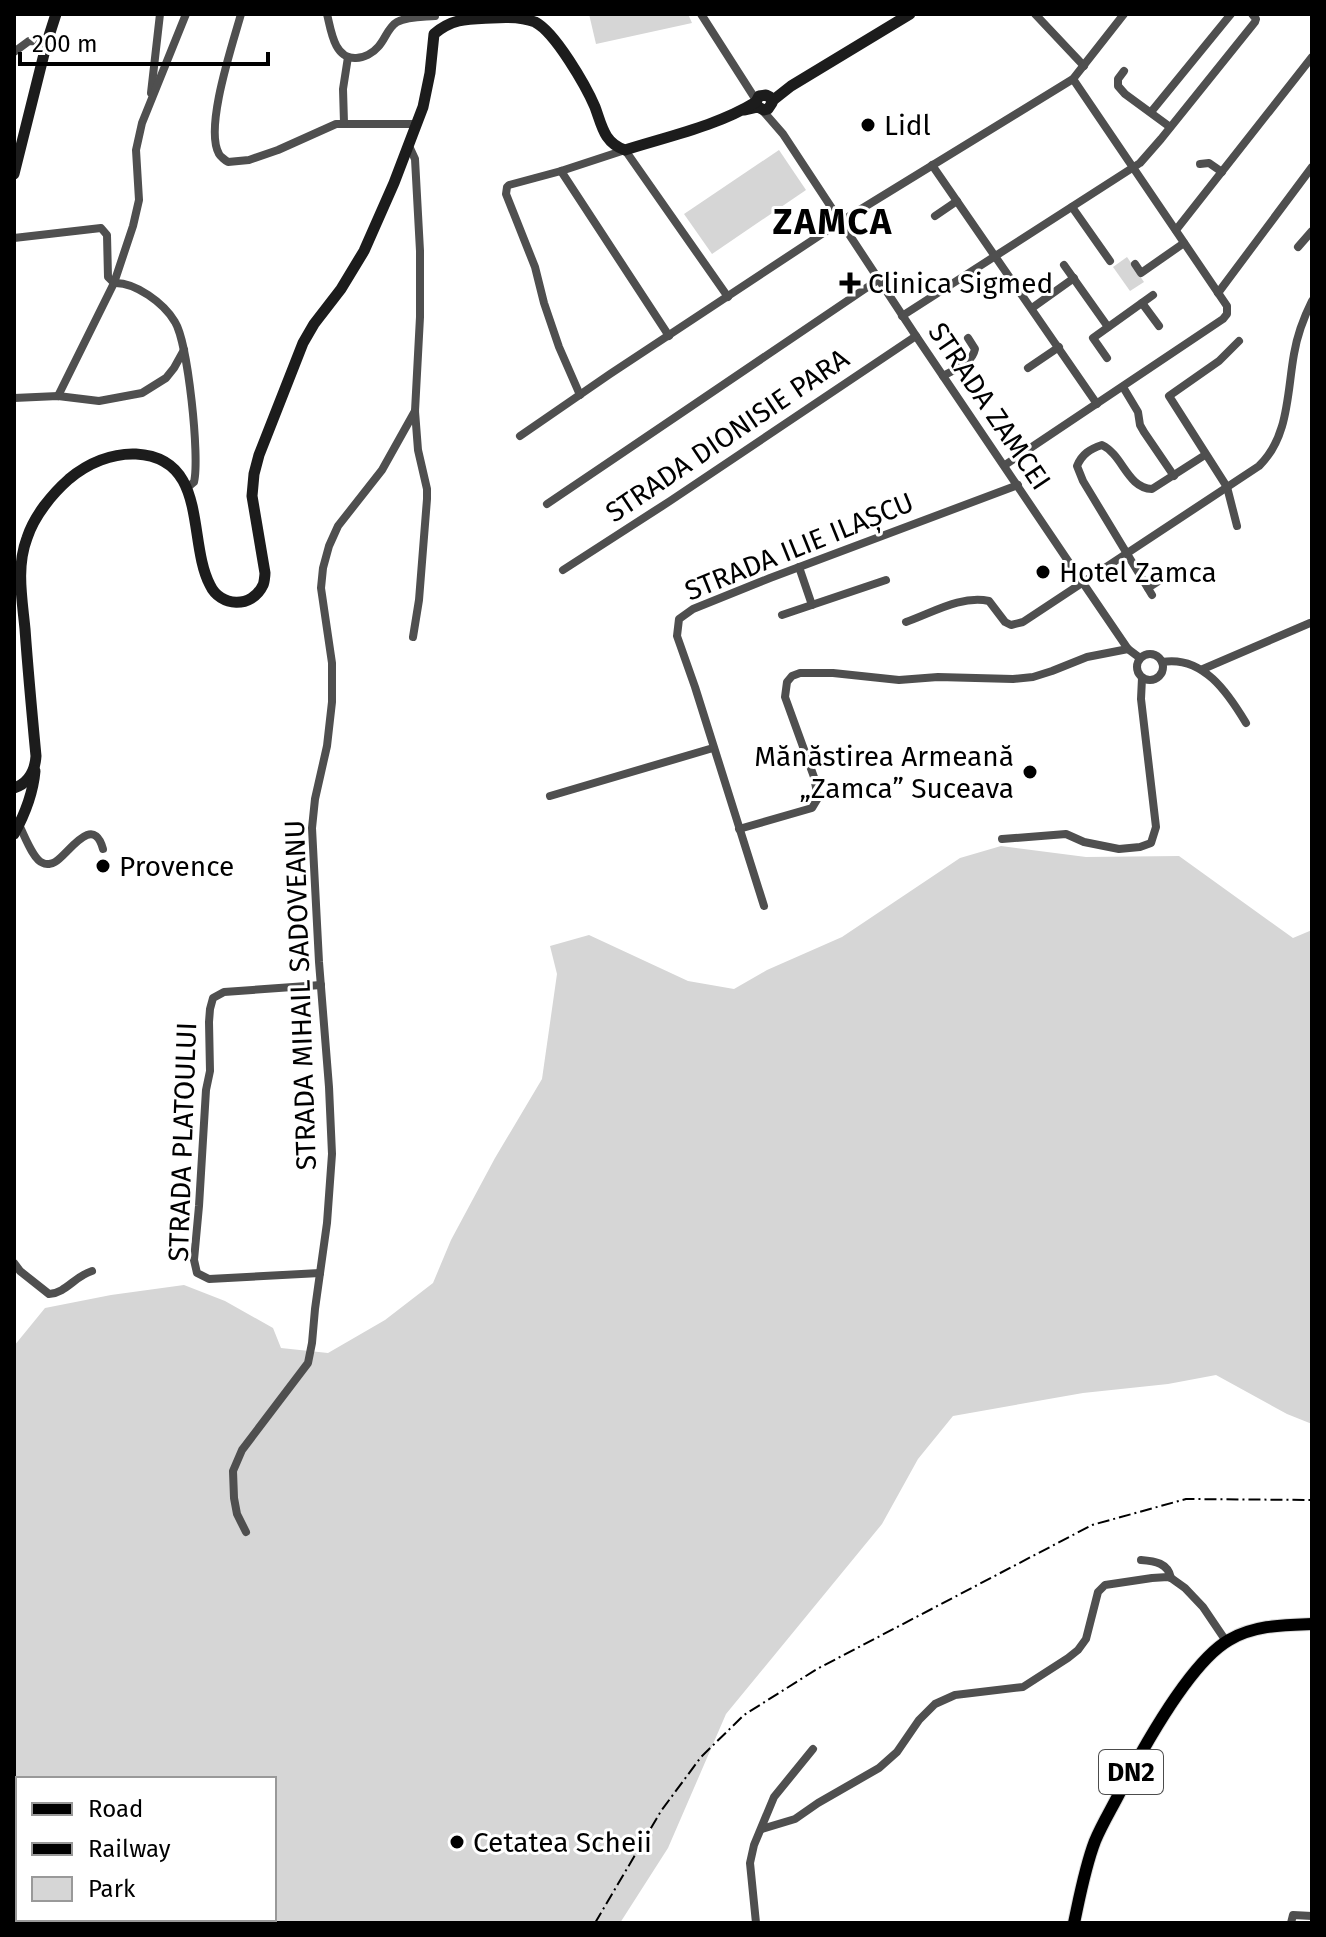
<svg xmlns="http://www.w3.org/2000/svg" width="1326" height="1937" viewBox="0 0 1326 1937" font-family="'Fira Sans',sans-serif">
<style>
.green{fill:#d6d6d6;fill-rule:evenodd}
.lines{fill:none;stroke-linecap:round;stroke-linejoin:round}
.primary-casing{stroke:#dbdbdb;stroke-width:14}
.street{stroke:#4f4f4f;stroke-width:8}
.secondary{stroke:#1c1c1c;stroke-width:11}
.primary{stroke:#000;stroke-width:12}
.rail{stroke:#000;stroke-width:2;stroke-dasharray:12 4 2 4;stroke-linecap:butt}
.poi-dot{fill:#000;stroke:#fff;stroke-width:3}
.labels{text-anchor:middle;stroke-width:6;stroke-linejoin:round;paint-order:stroke}
.shield{fill:#fff;stroke:#4c4c4c;stroke-width:2}
.shield-label{font-size:26px;font-weight:bold;fill:#000}
.poi-label{font-size:28px;fill:#000;stroke:#fff;text-anchor:start}
.street-label{font-size:28px;fill:#000;stroke:#fff}
.district-label{font-size:36px;font-weight:bold;letter-spacing:2px;fill:#000;stroke:#fff}
</style>
<rect width="100%" height="100%" fill="#fff"/>
<!-- green -->
<g class="green">
<polygon points="589,14 688,14 692,23 596,44"/>
<polygon points="779,150 806,190 712,254 684,214"/>
<polygon points="1127,257 1144,282 1130,291 1113,267"/>
<path d="M1001 846 1086 857 1179 856 1293 938 1312 930V1424L1287 1414 1216 1375 1168 1384 1083 1393 953 1416 918 1459 882 1524 726 1714 668 1848 620 1923H14V1346L45 1308 111 1295 184 1285 225 1301 273 1328 281 1348 328 1353 385 1320 433 1283 451 1240 495 1158 542 1079 557 974 550 946 589 935 688 981 734 989 767 970 842 937 960 858ZM18 1779H274V1919H18Z"/>
</g>
<g class="lines">
<!-- primary casing -->
<g class="primary-casing">
<path id="primary" d="M1074 1923C1080 1895 1085 1867 1095 1841 1102 1824 1112 1808 1120 1792 1142 1750 1189 1663 1229 1640 1254 1625 1284 1625 1312 1624"/>
</g>
<!-- street -->
<g class="street">
<path d="M241 14C233 43 204 128 219 154 220 156 226 161 228 162L249 160 278 150 336 124H417"/>
<path d="M327 14C331 30 334 59 356 58 364 58 373 53 378 47 385 40 388 27 397 22 408 16 423 17 435 16"/>
<polyline points="701,14 756,100"/>
<polyline points="1035,14 1084,66"/>
<polyline points="14,52 29,41 47,42"/>
<polyline points="1124,71 1118,79 1118,86 1125,94 1170,127"/>
<polyline points="151,93 160,14"/>
<polyline points="762,110 783,134 916,336 1083,583 1128,649 1140,658"/>
<polyline points="1151,112 1231,14"/>
<polyline points="344,123 343,89 348,57"/>
<polyline points="409,146 415,159 420,251 420,317 415,411 418,450 427,489 427,499 419,600 413,637"/>
<polyline points="1200,164 1209,163 1222,172"/>
<polyline points="932,165 1097,404"/>
<polyline points="561,171 669,336"/>
<polyline points="1072,207 1110,261"/>
<polyline points="935,216 957,201"/>
<polyline points="1176,230 1312,57"/>
<polyline points="14,238 101,228 107,235 108,277 114,283"/>
<polyline points="1298,247 1312,231"/>
<polyline points="1135,264 1141,273 1184,243"/>
<polyline points="1064,265 1108,327"/>
<path d="M114 283C135 282 164 303 175 322 188 343 200 458 194 482L187 488"/>
<polyline points="1218,293 1312,167"/>
<polyline points="1142,303 1159,326"/>
<polyline points="1032,308 1074,278"/>
<polyline points="902,316 1140,163 1161,139 1255,22 1256,19 1252,14"/>
<polyline points="1107,358 1093,338 1153,295"/>
<polyline points="1028,368 1059,347"/>
<path d="M943 376C955 369 972 364 975 349L968 338"/>
<polyline points="1123,387 1138,412 1140,425 1144,432 1174,476"/>
<polyline points="580,395 559,347 544,303 535,267 506,194 507,187 509,185 561,171 625,150 728,297"/>
<polyline points="58,396 114,283 133,226 139,200 136,150 142,123 186,14"/>
<polyline points="14,398 58,396 99,401 142,393 166,378 174,368 184,350"/>
<polyline points="520,436 610,374 840,222 1073,79 1124,14"/>
<polyline points="1005,465 1223,319 1227,314 1227,306 1073,79"/>
<polyline points="547,504 878,280"/>
<polyline points="1237,526 1227,487 1169,396 1219,361 1239,341"/>
<polyline points="799,567 812,605"/>
<polyline points="563,570 670,501 916,336"/>
<polyline points="1148,588 1165,577"/>
<path d="M1152 595 1083 481 1077 466C1082 454 1090 449 1102 445 1123 455 1127 488 1152 489L1205 455"/>
<polyline points="782,615 886,580"/>
<path d="M906 622C932 613 961 595 989 601L1005 622 1011 625 1023 622 1259 466C1289 437 1287 393 1294 354 1297 336 1304 317 1312 301"/>
<circle cx="1150" cy="667" r="13"/>
<path d="M1162 662C1203 655 1228 693 1246 723"/>
<polyline points="1203,669 1310,623"/>
<polyline points="550,796 713,748"/>
<path d="M19 825C24 834 33 860 43 863 46 865 52 864 55 862 67 856 93 812 103 849"/>
<polyline points="739,829 812,808 818,798 814,777 785,697 787,682 792,676 800,673 833,673 899,680 938,677 1013,679 1033,677 1052,671 1087,657 1128,649"/>
<polyline points="1002,839 1066,834 1084,842 1119,849 1140,847 1151,843 1156,827 1141,699 1142,678"/>
<polyline points="764,906 695,687 677,636 679,619 693,609 770,578 1018,485"/>
<path d="M14 1263 20 1271 49 1294C66 1293 75 1276 92 1271"/>
<polyline points="320,1273 209,1279 197,1273 194,1260 199,1206 206,1090 210,1071 209,1022 210,1009 213,998 224,992 321,985"/>
<polyline points="246,1532 237,1514 234,1498 233,1471 242,1450 308,1363 312,1343 315,1309 327,1223 332,1154 329,1087 319,962 312,828 315,799 327,746 332,702 332,663 321,588 323,568 329,546 338,526 382,470 415,411"/>
<path d="M1141 1560C1155 1561 1168 1563 1171 1578"/>
<polyline points="762,1829 795,1819 818,1803 879,1768 897,1752 919,1720 935,1704 955,1695 1023,1687 1068,1658 1078,1650 1086,1639 1098,1592 1105,1585 1152,1578 1168,1577 1171,1578 1185,1588 1203,1607 1226,1641"/>
<polyline points="756,1923 750,1863 754,1845 774,1797 813,1749"/>
<polyline points="1291,1923 1293,1915 1312,1916"/>
</g>
<!-- secondary -->
<g class="secondary">
<polyline points="772,101 791,86 910,14"/>
<polyline points="745,110 758,107 764,110 768,109 772,103 770,97 766,95 759,96 756,102 758,107"/>
<polyline points="14,174 47,42 56,14"/>
<path d="M14 788C29 783 35 771 36 756 32 714 28 671 25 629 22 598 16 567 27 538 34 516 52 494 69 479 88 463 112 453 136 454 209 458 187 541 210 585 220 607 252 609 263 585 264 584 265 575 265 573L252 496 254 474 259 455 303 343 314 324 341 289 364 251 394 183 423 107 430 73 434 34C453 18 468 19 492 18 505 17 523 17 535 22 555 32 586 86 595 107 602 126 604 143 625 150 669 136 717 126 756 102"/>
<path d="M14 834C25 814 33 794 35 771"/>
</g>
<!-- primary -->
<use href="#primary" class="primary"/>
<!-- rail -->
<polyline class="rail" points="595,1923 661,1811 701,1757 744,1715 817,1669 1092,1525 1186,1499 1312,1500"/>
</g>
<!-- markers -->
<g class="poi-dot">
<circle cx="868" cy="125" r="8"/>
<path d="M846 271h8v8h8v8h-8v8h-8v-8h-8v-8h8z"/>
<circle cx="1043" cy="572" r="8"/>
<circle cx="1030" cy="772" r="8"/>
<circle cx="103" cy="866" r="8"/>
<circle cx="457" cy="1842" r="8"/>
</g>
<g class="labels">
<!-- shield labels -->
<rect class="shield" x="1099" y="1750" width="64" height="44" rx="6"/>
<g class="shield-label">
<text x="1131" y="1781">DN2</text>
</g>
<!-- poi labels -->
<g class="poi-label">
<text x="884" y="135">Lidl</text>
<text x="868" y="293">Clinica Sigmed</text>
<text x="1059" y="582">Hotel Zamca</text>
<text x="1014" y="766" text-anchor="end">Mănăstirea Armeană<tspan x="1014" dy="32">„Zamca” Suceava</tspan></text>
<text x="119" y="876">Provence</text>
<text x="473" y="1852">Cetatea Scheii</text>
</g>
<!-- street labels -->
<g class="street-label">
<text transform="translate(990 406) rotate(56)" y="10">STRADA ZAMCEI</text>
<text transform="translate(727 435) rotate(-34)" y="10">STRADA DIONISIE PARA</text>
<text transform="translate(799 546) rotate(-22)" y="10">STRADA ILIE ILAȘCU</text>
<text transform="translate(300 995) rotate(-92)" y="10">STRADA MIHAIL SADOVEANU</text>
<text transform="translate(182 1142) rotate(-88)" y="10">STRADA PLATOULUI</text>
</g>
<!-- district labels -->
<g class="district-label">
<text x="833" y="234">ZAMCA</text>
</g>
</g>
<!-- border -->
<rect width="1326" height="1937" fill="none" stroke="#000000" stroke-width="32"/>
<!-- legend -->
<rect x="16" y="1777" width="260" height="144" fill="#ffffff" stroke="#999999" stroke-width="2"/>
<rect x="32" y="1803" width="40" height="12" fill="#000000" stroke="#999999" stroke-width="2"/>
<text x="88" y="1817" font-size="24" fill="#000000">Road</text>
<rect x="32" y="1843" width="40" height="12" fill="#000000" stroke="#999999" stroke-width="2"/>
<text x="88" y="1857" font-size="24" fill="#000000">Railway</text>
<rect x="32" y="1877" width="40" height="24" fill="#d6d6d6" stroke="#999999" stroke-width="2"/>
<text x="88" y="1897" font-size="24" fill="#000000">Park</text>
<!-- scale -->
<path d="M20 52v12h248v-12" fill="none" stroke="#000000" stroke-width="4"/>
<text x="32" y="52" font-size="24" fill="#000000" stroke="#ffffff" stroke-width="6" paint-order="stroke">200 m</text>
</svg>
